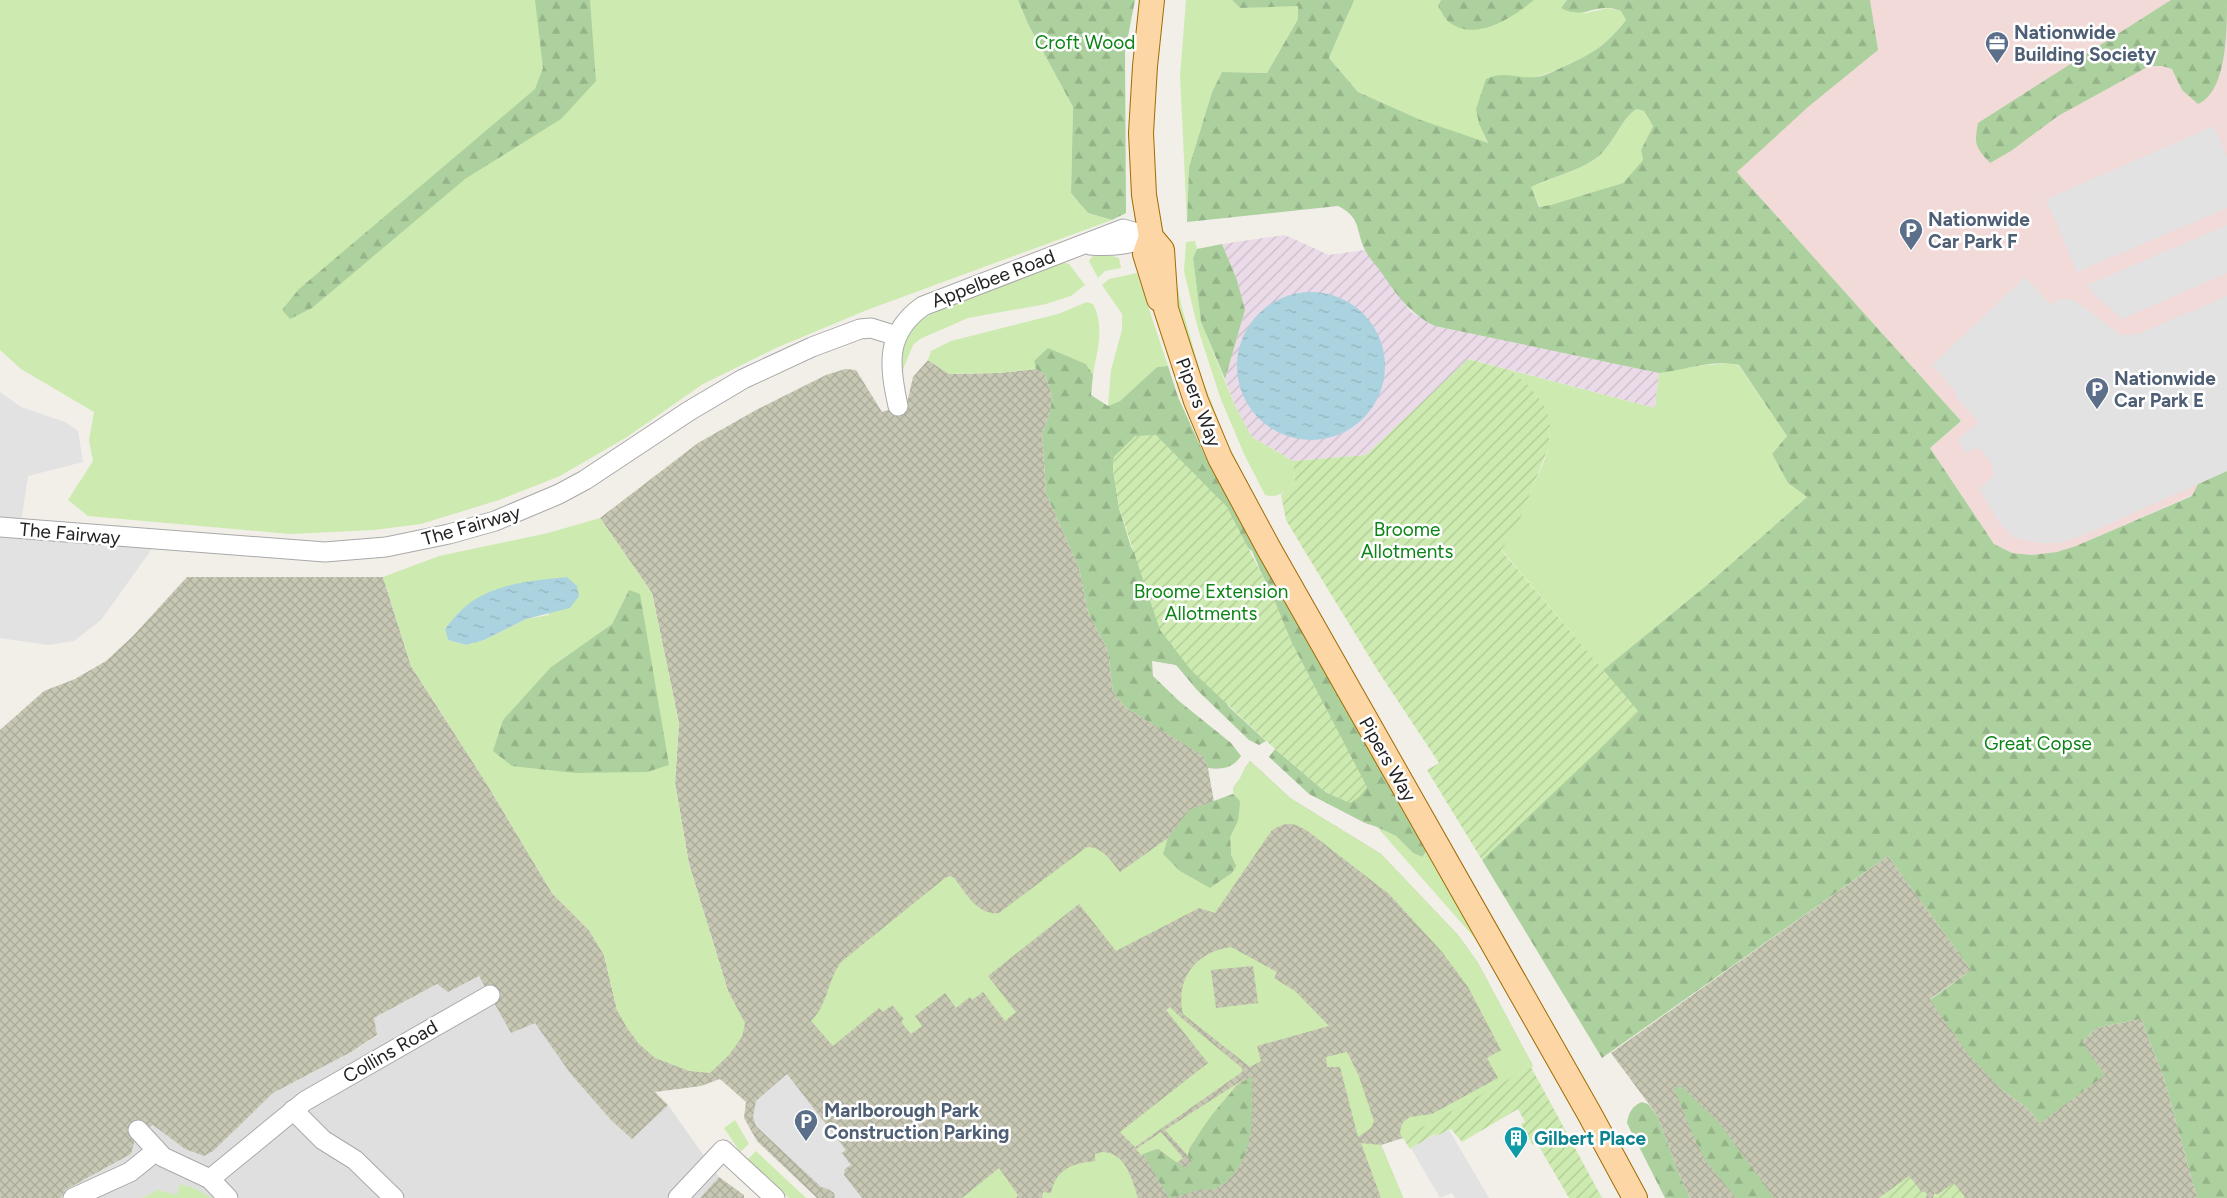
<svg xmlns="http://www.w3.org/2000/svg" width="2227" height="1198" viewBox="0 0 2227 1198" font-family="Figtree,sans-serif">
<style>
.residential{fill:#e0dfdf}
.commercial{fill:#f2dad9}
.industrial{fill:url(#industrial-furrows)}
.construction{fill:url(#construction-cross-hatch)}
.grass{fill:#cdebb0;fill-rule:evenodd}
.forest{fill:url(#forest-firs);fill-rule:evenodd}
.garden{fill:url(#garden-furrows)}
.parking{fill:#e2e2e2}
.water{fill:url(#water-ripples)}
.lines{fill:none;stroke-linecap:round;stroke-linejoin:round}
.minor-casing{stroke:#a9a9a9;stroke-width:21}
.major-casing{stroke:#a06b00;stroke-width:26}
.minor{stroke:#fff;stroke-width:19}
.major{stroke:#fcd6a4;stroke-width:24}
.labels{text-anchor:middle;stroke-width:5;stroke-linejoin:round;paint-order:stroke}
.service-label{font-size:19px;font-weight:bold;fill:#4e5e75;stroke:#fff;text-anchor:start}
.park-label{font-size:19px;fill:#0c8416;stroke:#fff}
.street-label{font-size:19px;fill:#222;stroke:#fff}
.culture-label{font-size:19px;font-weight:bold;fill:#0d838f;stroke:#fff;text-anchor:start}
</style>
<defs>
<pattern id="industrial-furrows" width="10" height="10" patternUnits="userSpaceOnUse" patternTransform="scale(1.25)"><rect width="10" height="10" fill="#ebdbe8"/><path d="M-1 1l2-2M0 10L10 0M9 11l2-2" fill="none" stroke="#c9bcc7"/></pattern>
<pattern id="construction-cross-hatch" width="8" height="8" patternUnits="userSpaceOnUse" patternTransform="scale(1.25)"><rect width="8" height="8" fill="#c7c7b4"/><path d="M0 0l8 8M0 8l8-8" fill="none" stroke="#abab9a"/></pattern>
<pattern id="forest-firs" width="22" height="20" patternUnits="userSpaceOnUse" patternTransform="scale(1.25)"><rect width="22" height="20" fill="#add19e"/><path d="M5 1l3.5 6h-7zM16 11l3.5 6h-7z" fill="#95b388"/></pattern>
<pattern id="garden-furrows" width="10" height="10" patternUnits="userSpaceOnUse" patternTransform="scale(1.25)"><rect width="10" height="10" fill="#cdebb0"/><path d="M-1 1l2-2M0 10L10 0M9 11l2-2" fill="none" stroke="#b0c997"/></pattern>
<pattern id="water-ripples" width="26" height="14" patternUnits="userSpaceOnUse" patternTransform="scale(1.25)"><rect width="26" height="14" fill="#aad3df"/><path d="M2 4q2-2 4 0t4 0M15 11q2-2 4 0t4 0" fill="none" stroke="#92b5bf"/></pattern>
</defs>
<rect width="100%" height="100%" fill="#f2efe9"/>
<!-- residential -->
<polygon class="residential" points="479,976 511,1033 535,1022 570,1073 632,1138 668,1105 719,1177 700,1198 61,1198 65,1190 131,1154 135,1139 154,1125 185,1149 204,1156 213,1150 273,1093 351,1052 377,1036 373,1019 437,984 448,991"/>
<!-- commercial -->
<polygon class="commercial" points="1827,0 2227,0 2227,480 2076,546 2057,552 2032,555 2012,553 1994,544 1930,448 1961,421 1737,172 1746,162"/>
<!-- industrial -->
<polygon class="industrial" points="1285,235 1329,255 1365,250 1411,312 1435,326 1659,373 1655,408 1469,359 1366,455 1293,461 1252,437 1235,406 1225,379 1245,310 1237,280 1222,244"/>
<!-- construction -->
<g class="construction">
<polygon points="928,360 949,374 998,373 1036,369 1045,375 1052,395 1050,412 1042,434 1046,493 1079,568 1088,612 1108,651 1113,692 1125,707 1204,756 1208,768 1214,802 1233,794 1233,788 1241,778 1245,768 1250,761 1290,798 1381,854 1458,935 1478,963 1533,1066 1403,1138 1381,1145 1403,1198 817,1198 757,1141 744,1118 746,1102 720,1079 701,1086 655,1092 668,1105 632,1139 611,1120 570,1073 535,1023 511,1033 479,976 448,992 437,984 374,1018 377,1035 351,1052 273,1093 213,1151 204,1156 185,1149 153,1125 135,1139 131,1154 65,1190 61,1198 0,1198 0,730 44,691 75,679 106,661 133,636 187,577 383,577 411,666 485,781 552,893 589,930 604,955 617,1010 639,1044 744,1023 728,991 689,864 675,783 679,723 652,593 600,518 698,443 756,410 826,375 845,369 856,370 882,412 907,403 913,377"/>
<polygon points="1888,856 1971,970 1930,999 2001,1089 2027,1108 2040,1123 2082,1042 2096,1028 2141,1019 2164,1078 2197,1198 1690,1198 1678,1172 1657,1115 1611,1053"/>
<polygon points="719,1177 744,1195 744,1198 700,1198"/>
</g>
<!-- grass -->
<g class="grass">
<polygon points="0,0 1018,0 1028,24 1073,107 1071,193 1088,213 1112,220 867,310 776,348 703,384 627,437 560,476 499,500 421,524 374,530 290,534 88,516 68,500 93,461 89,440 94,412 21,369 0,350"/>
<polygon points="1186,0 1232,0 1240,8 1298,5 1298,19 1267,73 1222,72 1212,92 1189,167 1187,222 1180,76"/>
<polygon points="1354,0 1441,0 1438,6 1534,0 1567,0 1561,8 1586,13 1608,8 1621,11 1626,20 1613,35 1593,53 1554,71 1536,77 1479,124 1488,144 1421,120 1358,92 1329,58"/>
<path d="M1637 109 1644 111 1653 126 1641 150 1643 160 1623 183 1551 206 1540 207 1530 187C1551 178 1576 172 1595 159 1613 147 1622 116 1637 109Z"/>
<path d="M1195 241 1197 249 1193 258 1201 322 1235 406 1252 437 1293 461 1295 482C1285 491 1279 499 1265 495L1244 454 1220 397 1198 329 1184 271 1186 242Z"/>
<polygon points="1094,254 1106,254 1119,258 1121,268 1105,271 1098,278 1089,261"/>
<path d="M1063 262 1069 264 1085 285 1071 296 1046 304 968 318 920 339 913 345 904 367 901 383C898 363 900 341 915 326 928 313 946 308 962 301 995 287 1029 275 1063 262Z"/>
<polygon points="1173,267 1182,308 1202,378 1228,445 1268,523 1379,720 1285,560 1212,416 1178,308 1170,268"/>
<polygon points="1137,273 1168,366 1157,367 1120,401 1108,406 1111,370 1122,330 1122,314 1102,285 1109,279"/>
<path d="M1087 302 1093 304C1105 327 1097 351 1093 375L1086 364 1048 349 1034 361 1036 369 998 373 949 374 928 360 931 351 951 341 1058 314Z"/>
<path d="M1729 363 1739 366 1787 436 1772 454 1788 483 1807 497 1707 585 1603 670 1501 549C1517 527 1524 509 1534 484 1539 472 1547 457 1549 444 1554 411 1534 389 1510 370L1655 408 1659 373 1695 366Z"/>
<path d="M600 518 652 593 679 723 675 783 689 864 728 991 745 1023 742 1037 729 1055 710 1073 689 1071 655 1058 639 1044 627 1028 617 1010 604 955 589 930 552 893 485 781 411 666 383 577 439 556 548 533ZM543 580 549 615 526 619 484 640 466 645 448 640 445 629C474 592 499 588 543 580ZM629 590 575 773 551 667 612 624Z"/>
<path d="M1250 761 1290 798 1381 854 1458 935 1478 963 1533 1066 1403 1138 1401 1136 1400 1131 1403 1122 1410 1117 1432 1114 1498 1078 1487 1058 1501 1050 1468 987 1442 952 1389 894 1309 832C1292 822 1289 821 1272 830L1215 913 1199 908 1116 951 1079 904 988 976 1016 1012 1005 1021 983 992 972 1000 970 997 956 1008 945 993 915 1016 922 1026 911 1034 901 1022 904 1019 892 1005 883 1012 879 1008 833 1046 811 1021C828 1005 827 981 841 962L945 878 950 876 954 878C966 893 978 916 999 913L1087 847C1103 847 1110 860 1120 872L1168 838 1164 855 1236 866 1231 855 1230 837 1238 820 1240 802 1233 794V788C1240 780 1243 770 1250 761Z"/>
<polygon points="1377,827 1396,836 1413,853 1422,857 1426,852 1479,943"/>
<path d="M1231 947 1277 972 1274 978 1295 991 1329 1026 1257 1046 1261 1061 1250 1067 1183 1014C1175 978 1196 952 1231 947ZM1253 966 1258 1003 1216 1008 1211 970Z"/>
<polygon points="1170,1007 1179,1016 1242,1068 1242,1072 1135,1147 1120,1132 1208,1063 1166,1010"/>
<polygon points="1347,1052 1358,1074 1374,1121 1371,1128 1358,1137 1340,1067 1327,1067 1326,1057"/>
<polygon points="1244,1079 1235,1087 1190,1147 1188,1156 1165,1130"/>
<polygon points="735,1120 749,1144 740,1152 724,1128"/>
<polygon points="1161,1132 1183,1158 1177,1163 1158,1149 1141,1155 1136,1149"/>
<polygon points="1361,1143 1381,1145 1403,1198 1381,1198"/>
<polygon points="756,1151 806,1198 789,1198 747,1160"/>
<path d="M1103 1152C1126 1153 1132 1179 1138 1198H1042L1043 1192 1051 1193C1056 1169 1073 1163 1095 1161V1154Z"/>
<polygon points="999,1168 1018,1195 1016,1198 962,1198"/>
<polygon points="180,1184 196,1189 212,1198 142,1198 158,1190 177,1195"/>
</g>
<!-- forest -->
<g class="forest">
<polygon points="535,0 590,0 596,81 561,119 465,179 312,308 290,319 282,310 299,289 535,89 543,68"/>
<polygon points="1018,0 1135,0 1125,52 1126,213 1112,220 1088,213 1071,193 1073,107 1028,24"/>
<path d="M1232 0H1354L1329 58 1358 92 1421 120 1488 143 1479 124 1476 109 1486 79C1504 70 1517 79 1536 77 1545 76 1556 70 1565 66 1594 53 1605 46 1626 20L1621 11C1617 10 1613 8 1609 8 1589 7 1582 19 1561 8L1567 0H1870L1878 50 1808 107 1737 172 1961 421 1930 448 1994 544 2012 553 2032 555 2057 552 2076 546 2192 496 2198 484 2227 471V1198H2197L2164 1078 2141 1019 2096 1028 2082 1042 2105 1075 2040 1123 2027 1108 2001 1089 1968 1054 1930 1000 1971 970 1888 856 1602 1058 1482 860 1638 712 1603 670 1707 585 1807 497 1788 483 1772 454 1787 436 1739 365C1712 359 1685 370 1659 373L1435 326C1410 314 1396 294 1381 272 1376 265 1369 258 1365 250 1355 230 1362 218 1338 206L1187 222 1189 167 1212 92 1222 72 1267 73 1298 19V6L1240 8ZM1637 109 1644 111 1653 126 1641 150 1643 160 1623 183 1551 205 1539 207 1531 187C1551 177 1576 172 1595 159 1613 147 1622 116 1637 109Z"/>
<path d="M1441 0H1534C1513 17 1476 43 1449 22 1445 19 1441 11 1438 6Z"/>
<path d="M2171 0H2227C2227 31 2227 92 2198 104L2182 90 2172 69 2162 66H2149L2058 116 2011 151 1990 163C1975 147 1974 144 1978 123Z"/>
<polygon points="1222,244 1237,280 1245,310 1225,379 1201,322 1193,258 1197,249"/>
<path d="M1048 348 1086 364 1093 375 1091 395 1108 406 1120 401 1157 367 1168 366 1178 397 1204 454 1419 838 1426 852 1422 857 1413 853 1396 836 1377 827 1365 823 1309 794 1269 757 1275 749 1327 793 1291 641 1252 551 1114 457 1113 469 1119 508 1131 547 1229 707 1266 741 1259 745 1249 740 1197 690 1176 665 1152 661 1153 676 1179 701 1231 743 1241 756C1233 768 1222 770 1208 768L1203 756 1125 707 1113 692 1108 651 1088 612 1079 568 1046 493 1042 434 1050 412 1052 395 1045 375 1036 369 1034 361Z"/>
<polygon points="629,590 640,594 669,765 647,772 575,773 512,766 493,751 503,720 551,667 612,624"/>
<polygon points="1233,794 1240,801 1238,820 1230,837 1231,855 1236,866 1232,873 1210,888 1180,871 1163,854 1168,838 1189,810"/>
<path d="M1252 1077C1252 1116 1257 1165 1217 1188 1212 1191 1204 1189 1199 1190 1189 1192 1179 1197 1169 1198L1143 1154 1157 1149 1185 1168 1192 1161 1188 1156C1192 1138 1234 1082 1252 1077Z"/>
<polygon points="1681,1086 1720,1124 1774,1198 1736,1198 1705,1160 1692,1133 1674,1088"/>
<path d="M1642 1102 1648 1104 1657 1115 1678 1172 1690 1198H1665L1627 1123C1629 1112 1632 1106 1642 1102Z"/>
</g>
<!-- garden -->
<g class="garden">
<polygon points="1468,359 1510,370 1521,379 1530,387 1545,407 1550,423 1549,446 1516,529 1501,550 1639,712 1482,860 1427,770 1439,763 1378,671 1310,560 1286,520 1281,495 1295,482 1293,461 1366,455"/>
<polygon points="1156,435 1227,507 1271,592 1291,641 1367,787 1359,797 1350,803 1327,793 1275,749 1191,670 1160,630 1119,508 1113,469 1114,457 1135,436"/>
<polygon points="1531,1067 1602,1198 1569,1198 1537,1143 1533,1145 1521,1124 1525,1122 1518,1109 1462,1142 1451,1129 1437,1136 1435,1134 1410,1149 1403,1138"/>
<polygon points="1909,1176 1921,1191 1927,1193 1926,1198 1879,1198"/>
<polygon points="1954,1183 1966,1198 1933,1198 1934,1194 1938,1194"/>
</g>
<!-- parking -->
<g class="parking">
<polygon points="2214,126 2227,157 2227,208 2077,272 2046,199"/>
<polygon points="2227,225 2227,273 2122,319 2092,293 2087,285"/>
<polygon points="2025,277 2051,305 2060,299 2074,300 2121,335 2138,334 2227,296 2227,471 2089,533 2060,543 2039,543 2013,537 1999,522 1979,489 1994,476 1991,462 1979,448 1966,453 1958,440 1979,422 1956,397 1955,391 1932,365"/>
<polygon points="0,392 21,407 65,422 78,431 83,462 28,476 20,529 159,539 101,620 74,641 48,645 0,638"/>
<polygon points="787,1074 846,1150 842,1153 851,1165 845,1169 844,1175 862,1198 835,1198 834,1193 828,1189 821,1187 756,1126 753,1117 756,1101"/>
<polygon points="1449,1130 1489,1198 1455,1198 1452,1193 1440,1198 1411,1148 1436,1134 1438,1136"/>
</g>
<!-- water -->
<g class="water">
<circle cx="1311" cy="366" r="74"/>
<path d="M567 577 577 586 579 596 570 608 526 619 484 640 466 645 448 640 445 629C455 616 467 602 483 595 508 582 540 580 567 577Z"/>
</g>
<g class="lines">
<!-- minor casing -->
<g class="minor-casing">
<g id="minor">
<path d="M1090 245C1113 247 1130 244 1151 237"/>
<path d="M898 406C889 365 885 333 923 306L1123 229 1151 237"/>
<polyline points="0,527 325,552 386,547 449,534 495,521 559,494 585,480 689,411 743,379 812,347 860,329 871,328 897,336"/>
<polyline points="293,1110 323,1140 355,1160 394,1198"/>
<polyline points="138,1130 163,1157 210,1179 228,1198"/>
<polyline points="723,1150 775,1198"/>
<polyline points="210,1179 305,1101 490,995"/>
<polyline points="73,1198 130,1172 156,1151"/>
<polyline points="678,1198 723,1150"/>
</g>
</g>
<!-- major casing -->
<g class="major-casing">
<g id="major">
<polyline points="1152,0 1145,66 1141,133 1144,195 1151,237 1162,250 1166,309 1196,401 1220,458 1269,549 1589,1113 1635,1198"/>
<polyline points="1151,237 1145,254 1159,299"/>
</g>
</g>
<!-- minor -->
<use href="#minor" class="minor"/>
<!-- major -->
<use href="#major" class="major"/>
</g>
<!-- icons -->
<defs>
<g id="office-pin" transform="scale(1.25)"><path d="M0 17L-7.5 6A9.5 9.5 0 1 1 7.5 6Z" fill="#5c6f8a" stroke="#fff"/><path d="M-6-3h4V-5.5h4V-3h4V5H-6ZM-1-4.5V-3h2v-1.5ZM-6 0V1H6V0Z" fill="#fff"/></g>
<g id="parking-pin" transform="scale(1.25)"><path d="M0 17L-7.5 6A9.5 9.5 0 1 1 7.5 6Z" fill="#5c6f8a" stroke="#fff"/><path d="M-3.5-5.5H1a3.5 3.5 0 0 1 0 7H-1V5.5H-3.5ZM-1-3.4V-.6H.8a1.4 1.4 0 0 0 0-2.8Z" fill="#fff"/></g>
<g id="building-pin" transform="scale(1.25)"><path d="M0 17L-7.5 6A9.5 9.5 0 1 1 7.5 6Z" fill="#0f9aa8" stroke="#fff"/><path d="M-4-6H4V6H1V3H-1V6H-4ZM-2.5-4.3h1.7v1.8h-1.7ZM.8-4.3h1.7v1.8H.8ZM-2.5-1h1.7V.8h-1.7ZM.8-1h1.7V.8H.8Z" fill="#fff"/></g>
</defs>
<g fill-rule="evenodd">
<use href="#office-pin" x="1997" y="43"/>
<use href="#parking-pin" x="1911" y="230"/>
<use href="#parking-pin" x="2097" y="389"/>
<use href="#parking-pin" x="806" y="1121"/>
<use href="#building-pin" x="1516" y="1138"/>
</g>
<g class="labels">
<!-- service labels -->
<g class="service-label">
<text x="2014" y="39">Nationwide<tspan x="2014" dy="22">Building Society</tspan></text>
<text x="1928" y="226">Nationwide<tspan x="1928" dy="22">Car Park F</tspan></text>
<text x="2114" y="385">Nationwide<tspan x="2114" dy="22">Car Park E</tspan></text>
<text x="824" y="1117">Marlborough Park<tspan x="824" dy="22">Construction Parking</tspan></text>
</g>
<!-- park labels -->
<g class="park-label">
<text x="1085" y="49">Croft Wood</text>
<text x="1407" y="536">Broome<tspan x="1407" dy="22">Allotments</tspan></text>
<text x="1211" y="598">Broome Extension<tspan x="1211" dy="22">Allotments</tspan></text>
<text x="2038" y="750">Great Copse</text>
</g>
<!-- street labels -->
<g class="street-label">
<text transform="translate(993 278) rotate(-21)" y="7">Appelbee Road</text>
<text transform="translate(1199 402) rotate(69)" y="7">Pipers Way</text>
<text transform="translate(471 525) rotate(-16)" y="7">The Fairway</text>
<text transform="translate(70 533) rotate(5)" y="7">The Fairway</text>
<text transform="translate(1388 759) rotate(60)" y="7">Pipers Way</text>
<text transform="translate(390 1051) rotate(-30)" y="7">Collins Road</text>
</g>
<!-- culture labels -->
<g class="culture-label">
<text x="1534" y="1145">Gilbert Place</text>
</g>
</g>
</svg>
